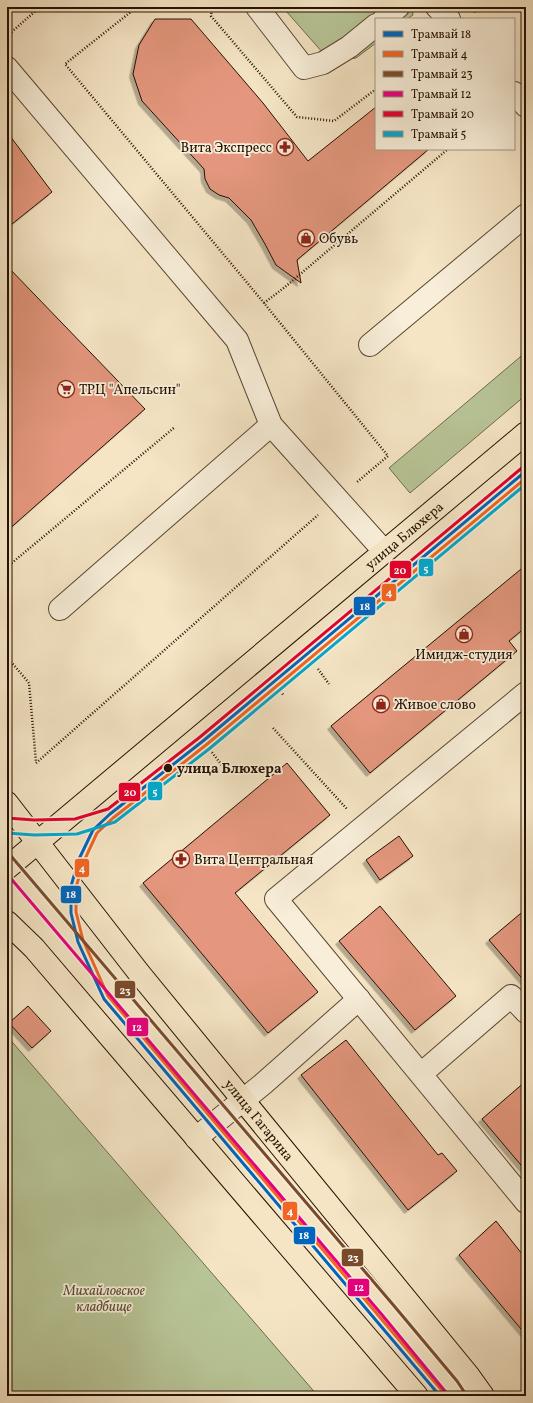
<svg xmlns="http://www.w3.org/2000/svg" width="533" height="1403" viewBox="0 0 533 1403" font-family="Vollkorn,serif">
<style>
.green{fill:#b8c597;stroke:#6e6b4c}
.building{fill:#e4977e;stroke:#241100;filter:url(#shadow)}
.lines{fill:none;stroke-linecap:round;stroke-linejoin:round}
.minor-casing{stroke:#584631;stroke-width:24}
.major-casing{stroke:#241100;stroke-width:24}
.path{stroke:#241100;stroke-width:2.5;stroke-dasharray:1 2;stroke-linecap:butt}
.minor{stroke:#f8eed9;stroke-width:22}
.major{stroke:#f5e5c5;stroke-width:22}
.tram-1-casing{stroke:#f8eed9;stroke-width:6}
.tram-2-casing{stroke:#f8eed9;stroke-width:6}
.tram-3-casing{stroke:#f8eed9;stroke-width:6}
.tram-4-casing{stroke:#f8eed9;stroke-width:6}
.tram-5-casing{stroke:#f8eed9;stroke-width:6}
.tram-6-casing{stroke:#f8eed9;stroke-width:6}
.tram-1{stroke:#0065bd;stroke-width:3}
.tram-2{stroke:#f26522;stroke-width:3}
.tram-3{stroke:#7a4b2a;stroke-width:3}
.tram-4{stroke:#e5007d;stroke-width:3}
.tram-5{stroke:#e4002b;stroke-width:3}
.tram-6{stroke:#00a9ce;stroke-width:3}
.stop-dot{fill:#241100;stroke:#f8eed9;stroke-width:1.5}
.labels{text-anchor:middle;stroke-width:3.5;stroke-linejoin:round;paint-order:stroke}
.poi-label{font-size:14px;fill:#241100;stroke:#f8eed9;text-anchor:start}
.street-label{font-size:14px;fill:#241100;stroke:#f8eed9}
.stop-label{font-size:14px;font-weight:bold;fill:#241100;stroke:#f8eed9;text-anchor:start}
.park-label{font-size:14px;font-style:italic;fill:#585035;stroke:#f8eed9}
.line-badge{stroke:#f8eed9;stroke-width:1.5}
.badge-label{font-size:11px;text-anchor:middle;font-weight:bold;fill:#fff}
</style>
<defs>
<filter id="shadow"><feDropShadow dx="-3.5" dy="3.5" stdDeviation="0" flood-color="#0004"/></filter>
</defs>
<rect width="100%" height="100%" fill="#f5e5c5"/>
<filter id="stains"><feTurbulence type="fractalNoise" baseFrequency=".005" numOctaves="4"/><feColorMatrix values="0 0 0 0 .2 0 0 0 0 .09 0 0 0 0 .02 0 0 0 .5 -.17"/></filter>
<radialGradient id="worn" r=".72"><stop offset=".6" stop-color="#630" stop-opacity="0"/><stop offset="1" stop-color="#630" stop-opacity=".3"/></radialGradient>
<!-- green -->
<g class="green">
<polygon points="287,7 412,7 413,15 407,19 376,19 376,43 356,58 330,61 286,11"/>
<polygon points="526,352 526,395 410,493 389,468"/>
<polygon points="7,1036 318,1396 7,1396"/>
</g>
<!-- building -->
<g class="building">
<polygon points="155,19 191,19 263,103 308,161 376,107 376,149 429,149 297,260 301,283 276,265 265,244 251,220 229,198 219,195 210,189 205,179 204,169 142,101 133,74 139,45"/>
<polygon points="7,132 52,192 7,228"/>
<polygon points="7,266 145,409 7,531"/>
<polygon points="526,565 526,627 509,641 517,651 370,773 331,726"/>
<polygon points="287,763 330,815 235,893 318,992 268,1033 143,883"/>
<polygon points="399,836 413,856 380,880 366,860"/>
<polygon points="380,906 456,996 415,1030 339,941"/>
<polygon points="526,909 526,983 489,940"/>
<polygon points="28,1006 51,1031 32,1048 9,1023"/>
<polygon points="346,1040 438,1155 442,1153 457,1171 408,1210 301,1075"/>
<polygon points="526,1081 526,1171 482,1119"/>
<polygon points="496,1221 526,1259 526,1335 459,1255"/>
</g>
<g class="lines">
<!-- minor casing -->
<g class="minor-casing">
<g id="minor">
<polyline points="257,7 304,68 323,63 349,47 376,25"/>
<polyline points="437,7 449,19"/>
<polyline points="384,19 398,7"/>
<polyline points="7,68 237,340 271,425 384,551"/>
<polyline points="514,93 526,106"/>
<polyline points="370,345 526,215"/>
<polyline points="60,609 271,425"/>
<polyline points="526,693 276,899 526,1202"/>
<polyline points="421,1074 511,996 526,1012"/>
<polyline points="196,1138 263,1084 359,999"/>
</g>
</g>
<!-- major casing -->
<g class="major-casing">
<g id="major">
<path id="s1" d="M7 803 139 973 468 1375 483 1396"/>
<path id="s2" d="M7 868 526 433"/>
<polyline points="7,922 34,948 417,1396"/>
</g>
</g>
<!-- path -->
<g class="path">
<polyline points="137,7 65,64 264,303 388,456 357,482"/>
<polyline points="212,7 211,16 297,117 334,121 376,89"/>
<polyline points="474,12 481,7"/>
<polyline points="7,36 40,7"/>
<polyline points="264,303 285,287 448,149"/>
<polyline points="7,567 175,427"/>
<polyline points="7,657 29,683 36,762"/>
<polyline points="318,669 329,684"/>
<polyline points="272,679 284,696"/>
<polyline points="273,728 347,809"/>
<polyline points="201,738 224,768"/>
<polyline points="36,763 318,515"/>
</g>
<!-- minor -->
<use href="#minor" class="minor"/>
<!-- major -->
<use href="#major" class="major"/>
<!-- tram-1 casing -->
<g class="tram-1-casing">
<polyline id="tram-1" points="440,1396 104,999 78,942 71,913 71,886 79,859 93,830 110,814 203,741 526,471"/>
</g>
<!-- tram-2 casing -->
<g class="tram-2-casing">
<polyline id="tram-2" points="444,1393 108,996 83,940 76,912 76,887 84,861 97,833 113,818 206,745 526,478"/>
</g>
<!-- tram-3 casing -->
<g class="tram-3-casing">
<polyline id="tram-3" points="11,856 395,1307 457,1381 465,1393"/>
</g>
<!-- tram-4 casing -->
<g class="tram-4-casing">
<polyline id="tram-4" points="7,874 383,1316 449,1396"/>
</g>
<!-- tram-5 casing -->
<g class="tram-5-casing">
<polyline id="tram-5" points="7,818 34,820 75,819 108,809 200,737 523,467"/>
</g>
<!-- tram-6 casing -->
<g class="tram-6-casing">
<polyline id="tram-6" points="7,833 34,835 77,834 115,822 209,749 526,484"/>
</g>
<!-- tram-1 -->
<use href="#tram-1" class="tram-1"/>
<!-- tram-2 -->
<use href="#tram-2" class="tram-2"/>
<!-- tram-3 -->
<use href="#tram-3" class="tram-3"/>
<!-- tram-4 -->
<use href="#tram-4" class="tram-4"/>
<!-- tram-5 -->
<use href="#tram-5" class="tram-5"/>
<!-- tram-6 -->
<use href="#tram-6" class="tram-6"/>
</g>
<!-- icons -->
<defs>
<g id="pharmacy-ring" transform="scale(0.9)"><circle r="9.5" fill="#f8eed9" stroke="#8f2418" stroke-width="1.5"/><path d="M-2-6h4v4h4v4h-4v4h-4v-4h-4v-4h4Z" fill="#8f2418"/></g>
<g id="shop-ring" transform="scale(0.9)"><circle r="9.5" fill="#f8eed9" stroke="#8f2418" stroke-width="1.5"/><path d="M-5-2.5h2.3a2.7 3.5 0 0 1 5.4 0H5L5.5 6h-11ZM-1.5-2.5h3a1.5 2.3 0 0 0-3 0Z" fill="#8f2418"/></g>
<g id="supermarket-ring" transform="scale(0.9)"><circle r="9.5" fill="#f8eed9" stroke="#8f2418" stroke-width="1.5"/><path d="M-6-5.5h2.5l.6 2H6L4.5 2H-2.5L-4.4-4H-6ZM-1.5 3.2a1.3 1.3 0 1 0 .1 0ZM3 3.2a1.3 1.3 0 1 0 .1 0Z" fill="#8f2418"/></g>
</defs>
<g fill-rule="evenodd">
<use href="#pharmacy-ring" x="285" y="147"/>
<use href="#shop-ring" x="306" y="238"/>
<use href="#supermarket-ring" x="66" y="389"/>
<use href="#shop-ring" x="464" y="634"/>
<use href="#shop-ring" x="381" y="704"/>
<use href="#pharmacy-ring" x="181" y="859"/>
</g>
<!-- markers -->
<circle class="stop-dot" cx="168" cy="768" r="5"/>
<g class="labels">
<!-- poi labels -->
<g class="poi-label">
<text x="272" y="152" text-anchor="end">Вита Экспресс</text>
<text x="319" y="243">Обувь</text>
<text x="79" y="394">ТРЦ "Апельсин"</text>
<text x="464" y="659" text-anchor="middle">Имидж-студия</text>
<text x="394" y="709">Живое слово</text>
<text x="194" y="864">Вита Центральная</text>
</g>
<!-- street labels -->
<g class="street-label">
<text dy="5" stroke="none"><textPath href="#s2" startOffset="518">улица Блюхера</textPath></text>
<text dy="5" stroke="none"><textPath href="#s1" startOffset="405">улица Гагарина</textPath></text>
</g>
<!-- stop labels -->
<g class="stop-label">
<text x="177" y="773">улица Блюхера</text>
</g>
<!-- park labels -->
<g class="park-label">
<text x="104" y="1295">Михайловское<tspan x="104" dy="16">кладбище</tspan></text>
</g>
</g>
<g class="line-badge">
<rect x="418" y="558" width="16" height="19" rx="4" fill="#00a9ce"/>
<rect x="389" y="560" width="23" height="19" rx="4" fill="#e4002b"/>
<rect x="381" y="583" width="16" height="19" rx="4" fill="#f26522"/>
<rect x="353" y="596" width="23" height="20" rx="4" fill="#0065bd"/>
<rect x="147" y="781" width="16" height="20" rx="4" fill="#00a9ce"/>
<rect x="118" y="782" width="23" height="20" rx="4" fill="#e4002b"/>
<rect x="74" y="858" width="16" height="20" rx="4" fill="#f26522"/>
<rect x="60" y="885" width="22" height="19" rx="4" fill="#0065bd"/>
<rect x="114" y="980" width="22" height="19" rx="4" fill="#7a4b2a"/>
<rect x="126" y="1017" width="23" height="20" rx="4" fill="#e5007d"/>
<rect x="282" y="1201" width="16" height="20" rx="4" fill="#f26522"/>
<rect x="293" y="1226" width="23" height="19" rx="4" fill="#0065bd"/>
<rect x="341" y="1248" width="23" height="19" rx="4" fill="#7a4b2a"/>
<rect x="347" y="1278" width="23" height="19" rx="4" fill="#e5007d"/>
</g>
<g class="badge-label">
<text x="426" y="572">5</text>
<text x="400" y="574">20</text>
<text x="389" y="596">4</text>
<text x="365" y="610">18</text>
<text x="155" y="795">5</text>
<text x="130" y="796">20</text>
<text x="82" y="872">4</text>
<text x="71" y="898">18</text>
<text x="125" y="994">23</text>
<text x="137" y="1031">12</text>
<text x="290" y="1215">4</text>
<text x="304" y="1239">18</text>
<text x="353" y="1261">23</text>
<text x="359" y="1291">12</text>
</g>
<!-- margin -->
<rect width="533" height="1403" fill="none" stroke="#f5e5c5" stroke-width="24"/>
<rect x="8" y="8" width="517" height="1387" fill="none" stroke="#241100" stroke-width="2"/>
<rect x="12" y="12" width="509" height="1379" fill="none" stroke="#241100"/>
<!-- legend -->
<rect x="375" y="18" width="140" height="132" fill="#f8eed9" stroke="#a39682"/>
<rect x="383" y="31" width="20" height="6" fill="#0065bd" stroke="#a39682"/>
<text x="411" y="38" font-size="12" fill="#241100">Трамвай 18</text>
<rect x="383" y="51" width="20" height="6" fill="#f26522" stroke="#a39682"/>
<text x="411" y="58" font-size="12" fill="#241100">Трамвай 4</text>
<rect x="383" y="71" width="20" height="6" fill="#7a4b2a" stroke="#a39682"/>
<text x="411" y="78" font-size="12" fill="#241100">Трамвай 23</text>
<rect x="383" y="91" width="20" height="6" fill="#e5007d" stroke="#a39682"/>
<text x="411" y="98" font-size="12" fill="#241100">Трамвай 12</text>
<rect x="383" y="111" width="20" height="6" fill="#e4002b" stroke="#a39682"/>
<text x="411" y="118" font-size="12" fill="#241100">Трамвай 20</text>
<rect x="383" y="131" width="20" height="6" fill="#00a9ce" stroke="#a39682"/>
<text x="411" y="138" font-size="12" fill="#241100">Трамвай 5</text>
<rect width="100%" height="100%" filter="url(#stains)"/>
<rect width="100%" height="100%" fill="url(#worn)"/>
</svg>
